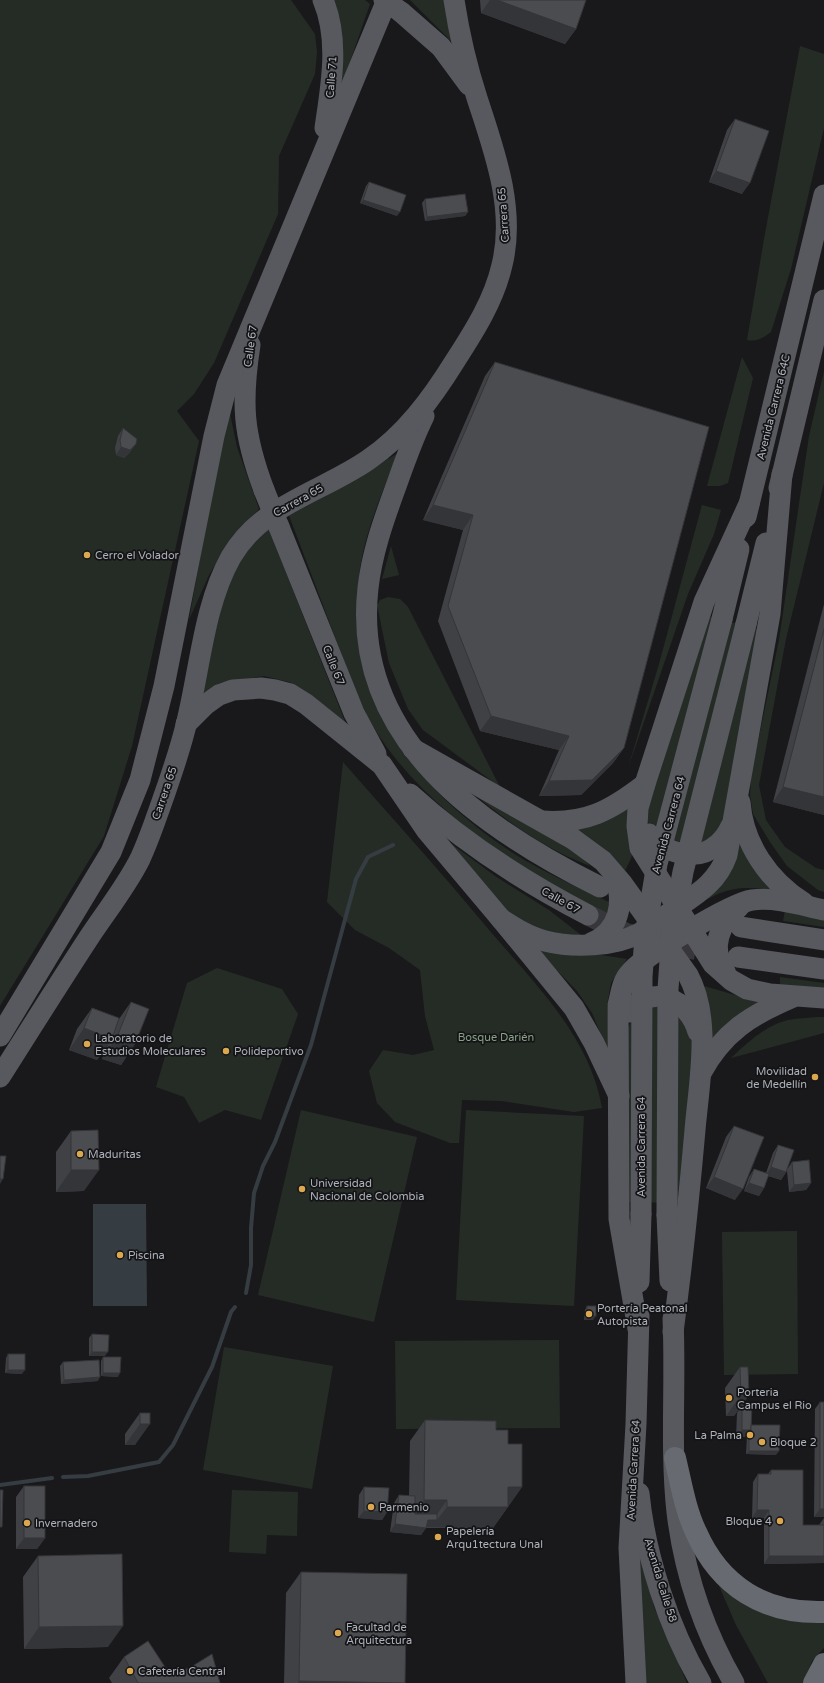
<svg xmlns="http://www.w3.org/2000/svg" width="824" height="1683" viewBox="0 0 824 1683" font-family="'Varela Round',sans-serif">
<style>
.green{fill:#252c26}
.water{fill:#353c42}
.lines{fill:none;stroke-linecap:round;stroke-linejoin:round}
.stream{stroke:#353c42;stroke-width:4}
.major-tunnel{stroke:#37373b;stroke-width:21;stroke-dasharray:21 10;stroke-linecap:butt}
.major{stroke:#57595e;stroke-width:21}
.highway{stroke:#676a70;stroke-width:22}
.major-bridge{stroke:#57595e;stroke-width:21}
.wall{fill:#404145}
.shaded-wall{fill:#343538}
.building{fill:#4b4c50;stroke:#343538}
.poi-dot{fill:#dba850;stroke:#141416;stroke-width:1.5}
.labels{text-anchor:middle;stroke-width:3.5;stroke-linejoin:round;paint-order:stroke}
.street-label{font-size:11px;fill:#adb1b9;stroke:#141416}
.poi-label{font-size:11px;fill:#adb1b9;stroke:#141416;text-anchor:start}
.park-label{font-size:11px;fill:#87a187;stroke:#141416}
</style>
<rect width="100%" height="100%" fill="#19191b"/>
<!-- green -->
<g class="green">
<polygon points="0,0 291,0 315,34 317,52 315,74 279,156 278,214 214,363 194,394 177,411 199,441 132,746 104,836 0,1006"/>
<polygon points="329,0 365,0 370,4 343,82 338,79"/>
<polygon points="410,0 444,0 455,45"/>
<path d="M800 46 824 54V128L791 269 771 332C763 338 757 342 747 340L764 239Z"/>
<polygon points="742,357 753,378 728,483 720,486 707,486"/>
<polygon points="824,371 824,483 786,639 759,785 766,820 785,847 816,868 824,870 824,892 818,890 787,866 770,842 753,814 750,795 751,775 779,640 809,436"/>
<polygon points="229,409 237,447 259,509 228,543 209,575 189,620 208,514"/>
<path d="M398 453C384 488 368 524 361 562 359 571 359 582 359 592 357 616 357 641 362 664 379 747 457 820 526 861 554 877 584 890 613 904L609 917C523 869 425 813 373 726 357 699 347 668 336 640 320 597 304 555 288 513L355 479Z"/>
<polygon points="702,505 721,510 714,534 688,594 628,768 659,664"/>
<polygon points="268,527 346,724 315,698 289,682 264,676 220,683 203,694 214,633 227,584 248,547"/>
<polygon points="391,546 399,575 382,579"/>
<polygon points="388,597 400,599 408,607 500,787 423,730 408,709 389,663 377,605 380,600"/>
<path d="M710 617 758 629 727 820C722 826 717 835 710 840 698 850 665 839 654 830 650 827 648 821 645 817Z"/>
<path d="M343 762C392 818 442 873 490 931 535 984 590 1037 602 1108L574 1112 502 1101 462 1100 459 1143H450L395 1122 377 1103 369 1071 383 1050 413 1055 434 1050 425 1016 420 970 389 948 355 930 327 902Z"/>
<path d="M468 789 569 848 581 856 590 866C544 849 505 820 468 789Z"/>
<polygon points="631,805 628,835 632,856 625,871 566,825"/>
<polygon points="441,836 495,876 549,910 581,935 543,933 511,916"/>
<path d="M737 838 778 890C749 888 735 884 708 899L721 879Z"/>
<polygon points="785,910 824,919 824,927 783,921"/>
<polygon points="531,944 627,959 611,983 607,1005 610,1056 592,1013 577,991"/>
<polygon points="217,968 282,989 298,1014 261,1120 225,1110 199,1123 184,1097 156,1087 187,983"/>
<polygon points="780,977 824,983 824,989 780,986"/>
<polygon points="697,984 763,1003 707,1042"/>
<polygon points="650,1005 680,1011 695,1041 681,1203 625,1202 628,1028 635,1013"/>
<path d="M819 1017H824V1033L731 1058C747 1043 766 1025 788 1020 798 1018 809 1018 819 1017Z"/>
<polygon points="301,1110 417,1137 374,1322 258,1295"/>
<polygon points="466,1110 584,1116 574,1306 456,1300"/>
<polygon points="797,1231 798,1374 724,1375 722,1232"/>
<polygon points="559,1340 560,1428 396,1429 395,1341"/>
<polygon points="224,1347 333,1366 312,1489 203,1470"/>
<polygon points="232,1490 298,1492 297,1536 267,1535 266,1554 229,1552"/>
<polygon points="636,1537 654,1607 687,1683 645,1683"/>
<polygon points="713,1572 824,1619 824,1648 812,1661 803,1683 768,1683 736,1625"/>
</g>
<!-- water -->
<polygon class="water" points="93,1204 146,1204 147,1306 93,1306"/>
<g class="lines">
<!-- stream -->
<g class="stream">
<polyline points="246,1293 251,1265 251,1228 254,1193 263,1166 275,1142 311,1045 356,879 368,857 393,845"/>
<polyline points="63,1477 88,1476 159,1462 173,1445 212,1367 231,1312 235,1307"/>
<polyline points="0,1485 52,1478"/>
</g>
<!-- major-tunnel -->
<polyline class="major-tunnel" points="588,915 625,933 654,942 721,954"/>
<!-- major -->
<g class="major">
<path d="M323 0C340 40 331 86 325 128"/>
<polyline points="401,12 441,47 469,85"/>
<path d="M250 345C241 403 243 434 264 490"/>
<path d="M424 416C412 440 404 464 395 489 383 522 372 553 368 588 351 739 481 828 600 887"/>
<polyline points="779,488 824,300"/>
<polyline points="749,504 704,602 645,784 638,808 637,826 640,848 713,964 731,980 747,989 770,994 824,998"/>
<polyline points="746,517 824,195"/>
<polyline points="279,527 354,713 376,754"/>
<polyline points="722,619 739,549"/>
<polyline points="746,624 766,543"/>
<polyline points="186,724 205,705 219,695 233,690 261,688 275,690 290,694 306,704 382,765 427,831 501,919 574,1008 594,1043 619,1096"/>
<path d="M413 749 573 839 603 861 622 883 688 975C712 1019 699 1082 695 1130 689 1198 682 1265 673 1332"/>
<path d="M410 794C464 843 524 882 588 915"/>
<path d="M740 802C743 844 769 881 804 903"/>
<path d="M542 821C586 824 610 811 645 784"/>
<path d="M649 834C666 854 697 863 718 844 724 839 728 833 731 826"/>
<path d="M501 919C515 928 529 937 545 941 573 948 614 947 640 933 653 925 665 916 678 907 699 893 718 881 727 855L770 614 782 474"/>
<polyline points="741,927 824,940"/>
<path d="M591 943C619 932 625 903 615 877"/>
<polyline points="738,957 824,969"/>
<path d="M725 971C709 948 720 923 739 907"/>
<path d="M629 1012C652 982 689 999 698 1032"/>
<polyline points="0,1036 111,852 140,780 164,686 214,436 227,385 387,0"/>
<path d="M701 1073C723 1032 751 1015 793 997"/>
<path d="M0 1077C29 1031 58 985 88 939 105 913 126 887 140 859 145 848 150 835 154 824 166 790 179 756 187 721 200 668 204 605 231 557 262 504 320 493 368 460 405 435 432 398 455 361 475 330 494 300 502 265 516 209 494 150 477 98 467 67 459 33 454 0"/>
<polyline points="667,1215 670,1281"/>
<polyline points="639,1282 641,1214"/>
<path d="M673 1318C676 1382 670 1448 677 1512 684 1571 704 1631 734 1683"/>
<path d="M638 1329 619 1219 618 1005C621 994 622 982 629 974 641 957 731 903 752 900 776 897 801 905 824 910"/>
<path d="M639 1493C645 1555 669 1629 701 1683"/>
<polyline points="636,1683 629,1548 636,1424 639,1315"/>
</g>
<!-- highway -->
<g class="highway">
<path d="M675 1458C681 1483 685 1509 696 1532 720 1587 765 1614 824 1612"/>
<polyline points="814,1683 824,1664"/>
</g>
<!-- major-bridge -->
<g class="major-bridge">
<polyline points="384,0 401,12"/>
<polyline points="264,490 279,527"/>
<polyline points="641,1214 642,977 645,936 657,864 722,619"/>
<polyline points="667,1215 668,989 672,932 683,872 746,624"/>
</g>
</g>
<!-- wall -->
<g class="wall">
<polygon points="480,0 586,0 576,29 565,44 481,13"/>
<polygon points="735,119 742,194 709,182 727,130"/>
<polygon points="369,182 397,216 360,203 366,186"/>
<polygon points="425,199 468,212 465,216 425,221 422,203"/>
<polygon points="495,362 624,748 613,763 581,795 539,796 559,750 480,731 438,621 463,530 423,520 485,376"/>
<polygon points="123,428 136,444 130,452 124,458 116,455 115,448 118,436"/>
<polygon points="824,604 824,815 773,802"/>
<polygon points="131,1002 135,1044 121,1065 102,1059 108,1044 97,1060 69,1050 77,1029 92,1008 119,1019"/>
<polygon points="734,1126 735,1200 706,1188 726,1137"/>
<polygon points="71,1131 84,1191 56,1192 56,1152"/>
<polygon points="778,1145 788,1168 792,1162 811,1183 806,1190 789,1192 787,1171 781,1180 768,1176 764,1188 759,1196 744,1191 749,1177 754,1169 766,1173 773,1153"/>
<polygon points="587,1306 593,1320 584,1320 585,1310"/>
<polygon points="92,1334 105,1356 89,1356 89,1338"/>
<polygon points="8,1354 22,1374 5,1373 6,1358"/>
<polygon points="103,1357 118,1377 101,1376 101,1361"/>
<polygon points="63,1362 98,1381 61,1384 60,1366"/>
<polygon points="740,1367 749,1395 734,1416 726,1416 725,1388"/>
<polygon points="820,1402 824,1517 814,1517 815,1409"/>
<polygon points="742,1405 751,1425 776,1455 746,1454 747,1436 746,1437 736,1437 737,1413"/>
<polygon points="140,1413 150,1413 135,1445 125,1445 125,1434"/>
<polygon points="425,1420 496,1430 508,1444 522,1487 493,1528 426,1528 421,1535 390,1532 394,1503 399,1495 409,1496 410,1441"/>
<polygon points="771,1470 803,1525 819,1525 824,1518 824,1563 764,1564 764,1518 752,1518 753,1482 758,1474 768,1474"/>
<polygon points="24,1486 45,1538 37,1549 16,1549 16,1497"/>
<polygon points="364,1487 387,1512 382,1520 358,1518 359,1495"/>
<polygon points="38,1556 108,1647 24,1649 23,1577"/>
<polygon points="301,1572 405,1683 284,1683 286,1593"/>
<polygon points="124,1657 165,1667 171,1671 220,1683 112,1683 109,1678"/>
</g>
<!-- shaded-wall -->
<g class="shaded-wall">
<polygon points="490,0 497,0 576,29 565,44 481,13"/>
<polygon points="716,171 750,183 742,194 709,182"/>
<polygon points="363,200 400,212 397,216 360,203"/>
<polygon points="468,212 465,216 425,221 427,217"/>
<polygon points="136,444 130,452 124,458 116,455 121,447"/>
<polygon points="433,505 473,515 463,530 423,520"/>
<polygon points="491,716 569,736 559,750 480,731"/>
<polygon points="624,748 613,763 581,795 539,796 549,781"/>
<polygon points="783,787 824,797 824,815 773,802"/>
<polygon points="84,1028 112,1039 97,1060 69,1050"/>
<polygon points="117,1037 135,1044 121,1065 102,1059"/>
<polygon points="771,1167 786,1172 781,1180 766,1175"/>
<polygon points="71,1170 99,1170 84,1191 56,1192"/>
<polygon points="714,1177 743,1189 735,1200 706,1188"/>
<polygon points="0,1179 3,1179 0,1184"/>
<polygon points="749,1183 764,1188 759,1196 744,1191"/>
<polygon points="811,1183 806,1190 789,1192 794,1185"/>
<polygon points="587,1316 596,1316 593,1320 584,1320"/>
<polygon points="92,1352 108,1352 105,1356 89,1356"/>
<polygon points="8,1370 25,1370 22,1374 5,1373"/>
<polygon points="103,1373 120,1373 118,1377 101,1376"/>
<polygon points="100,1377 98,1381 61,1384 64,1380"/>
<polygon points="741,1395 749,1395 734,1416 726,1416"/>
<polygon points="140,1424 150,1424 135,1445 125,1445"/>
<polygon points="742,1430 751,1430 746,1437 736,1437"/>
<polygon points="749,1451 779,1451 776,1455 746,1454"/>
<polygon points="508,1487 522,1487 493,1528 424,1527 426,1528 421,1535 390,1532 395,1524 409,1521 424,1500 447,1500 433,1520 437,1520 447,1507"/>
<polygon points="820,1509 824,1509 824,1517 814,1517"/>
<polygon points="757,1510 769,1510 764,1518 752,1518"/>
<polygon points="364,1511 387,1512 382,1520 358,1518"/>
<polygon points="24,1538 45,1538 37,1549 16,1549"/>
<polygon points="769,1556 824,1556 824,1563 764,1564"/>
<polygon points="123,1626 108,1647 24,1649 39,1627"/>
<polygon points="299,1681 405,1683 298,1683"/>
</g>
<!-- building -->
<g class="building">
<polygon points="497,0 586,0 576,29"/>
<polygon points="735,119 769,131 750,183 716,171"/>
<polygon points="369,182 406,195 400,212 363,200"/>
<polygon points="465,194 468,212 427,217 425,199"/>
<polygon points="495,362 709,427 624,748 592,780 549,781 569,736 491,716 448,606 473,515 433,505"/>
<polygon points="123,428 137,439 136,444 130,450 121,447 120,440"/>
<polygon points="824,629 824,797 783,787"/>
<polygon points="131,1002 149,1009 135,1044 117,1037"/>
<polygon points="92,1008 119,1018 112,1039 84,1028"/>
<polygon points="734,1126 764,1137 743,1189 714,1177"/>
<polygon points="98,1130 99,1170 71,1170 71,1131"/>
<polygon points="778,1145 794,1150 786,1172 771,1167"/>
<polygon points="0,1156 6,1156 3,1179 0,1179"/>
<polygon points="809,1160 811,1183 794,1185 792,1162"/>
<polygon points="754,1169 769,1174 764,1188 749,1183"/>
<rect x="587" y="1306" width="9" height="10"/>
<polygon points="92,1334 109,1335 108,1352 92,1352"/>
<rect x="8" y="1354" width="17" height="16"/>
<polygon points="103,1357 121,1357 120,1373 103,1373"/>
<polygon points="99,1360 100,1377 64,1380 63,1362"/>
<polygon points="740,1367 748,1367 749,1395 741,1395"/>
<rect x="820" y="1402" width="4" height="107"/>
<polygon points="742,1405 752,1405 751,1430 742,1430"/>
<rect x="140" y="1413" width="10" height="11"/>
<polygon points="425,1420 496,1421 496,1430 508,1430 508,1444 522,1444 522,1487 508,1487 508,1507 447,1507 447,1500 424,1500"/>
<polygon points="751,1425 780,1425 779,1451 749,1451 749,1432 751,1430"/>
<polygon points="771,1470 803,1470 803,1525 824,1525 824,1556 769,1556 769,1510 757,1510 758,1474 771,1474"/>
<rect x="24" y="1486" width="21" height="52"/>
<polygon points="364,1487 389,1488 387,1512 364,1511"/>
<polygon points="0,1490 3,1490 2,1527 0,1527"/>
<polygon points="399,1495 415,1496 415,1514 437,1514 437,1520 428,1520 426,1528 395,1524"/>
<polygon points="122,1554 123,1626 39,1627 38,1556"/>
<polygon points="301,1572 407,1574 405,1683 299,1681"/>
<polygon points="148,1641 165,1667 171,1671 179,1672 191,1667 212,1654 220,1683 138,1683 124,1657"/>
</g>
<!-- markers -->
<g class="poi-dot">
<circle cx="87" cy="555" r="4"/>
<circle cx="87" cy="1044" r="4"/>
<circle cx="226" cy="1051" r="4"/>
<circle cx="815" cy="1077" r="4"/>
<circle cx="80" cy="1154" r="4"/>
<circle cx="302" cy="1189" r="4"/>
<circle cx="120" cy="1255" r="4"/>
<circle cx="589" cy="1314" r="4"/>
<circle cx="729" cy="1398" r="4"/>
<circle cx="750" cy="1435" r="4"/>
<circle cx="762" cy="1442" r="4"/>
<circle cx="371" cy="1507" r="4"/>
<circle cx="780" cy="1521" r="4"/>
<circle cx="27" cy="1523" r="4"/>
<circle cx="438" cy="1537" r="4"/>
<circle cx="338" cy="1633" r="4"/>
<circle cx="130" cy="1671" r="4"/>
</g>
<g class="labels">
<!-- street labels -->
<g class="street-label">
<text transform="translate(331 77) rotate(-86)" y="4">Calle 71</text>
<text transform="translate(503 215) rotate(-94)" y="4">Carrera 65</text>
<text transform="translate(250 346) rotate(-82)" y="4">Calle 67</text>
<text transform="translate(773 407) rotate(-76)" y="4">Avenida Carrera 64C</text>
<text transform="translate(298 500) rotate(-29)" y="4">Carrera 65</text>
<text transform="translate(334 665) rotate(68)" y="4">Calle 67</text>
<text transform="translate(164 793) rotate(-71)" y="4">Carrera 65</text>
<text transform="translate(668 825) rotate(-75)" y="4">Avenida Carrera 64</text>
<text transform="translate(561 900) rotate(29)" y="4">Calle 67</text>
<text transform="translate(641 1147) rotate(-90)" y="4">Avenida Carrera 64</text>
<text transform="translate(633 1470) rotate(-87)" y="4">Avenida Carrera 64</text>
<text transform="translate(661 1580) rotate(73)" y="4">Avenida Calle 58</text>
</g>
<!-- poi labels -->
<g class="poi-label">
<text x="95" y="559">Cerro el Volador</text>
<text x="95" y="1042">Laboratorio de<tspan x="95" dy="13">Estudios Moleculares</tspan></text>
<text x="234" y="1055">Polideportivo</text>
<text x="807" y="1075" text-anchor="end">Movilidad<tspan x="807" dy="13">de Medellín</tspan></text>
<text x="88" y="1158">Maduritas</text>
<text x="310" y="1187">Universidad<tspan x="310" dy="13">Nacional de Colombia</tspan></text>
<text x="128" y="1259">Piscina</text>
<text x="597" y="1312">Portería Peatonal<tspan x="597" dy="13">Autopista</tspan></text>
<text x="737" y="1396">Porteria<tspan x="737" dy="13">Campus el Rio</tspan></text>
<text x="742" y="1439" text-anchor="end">La Palma</text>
<text x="770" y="1446">Bloque 2</text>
<text x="379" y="1511">Parmenio</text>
<text x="772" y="1525" text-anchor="end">Bloque 4</text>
<text x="35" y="1527">Invernadero</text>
<text x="446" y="1535">Papelería<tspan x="446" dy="13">Arqu1tectura Unal</tspan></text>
<text x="346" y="1631">Facultad de<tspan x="346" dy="13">Arquitectura</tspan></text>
<text x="138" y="1675">Cafetería Central</text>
</g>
<!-- park labels -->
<g class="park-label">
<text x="496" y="1041">Bosque Darién</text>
</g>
</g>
</svg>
